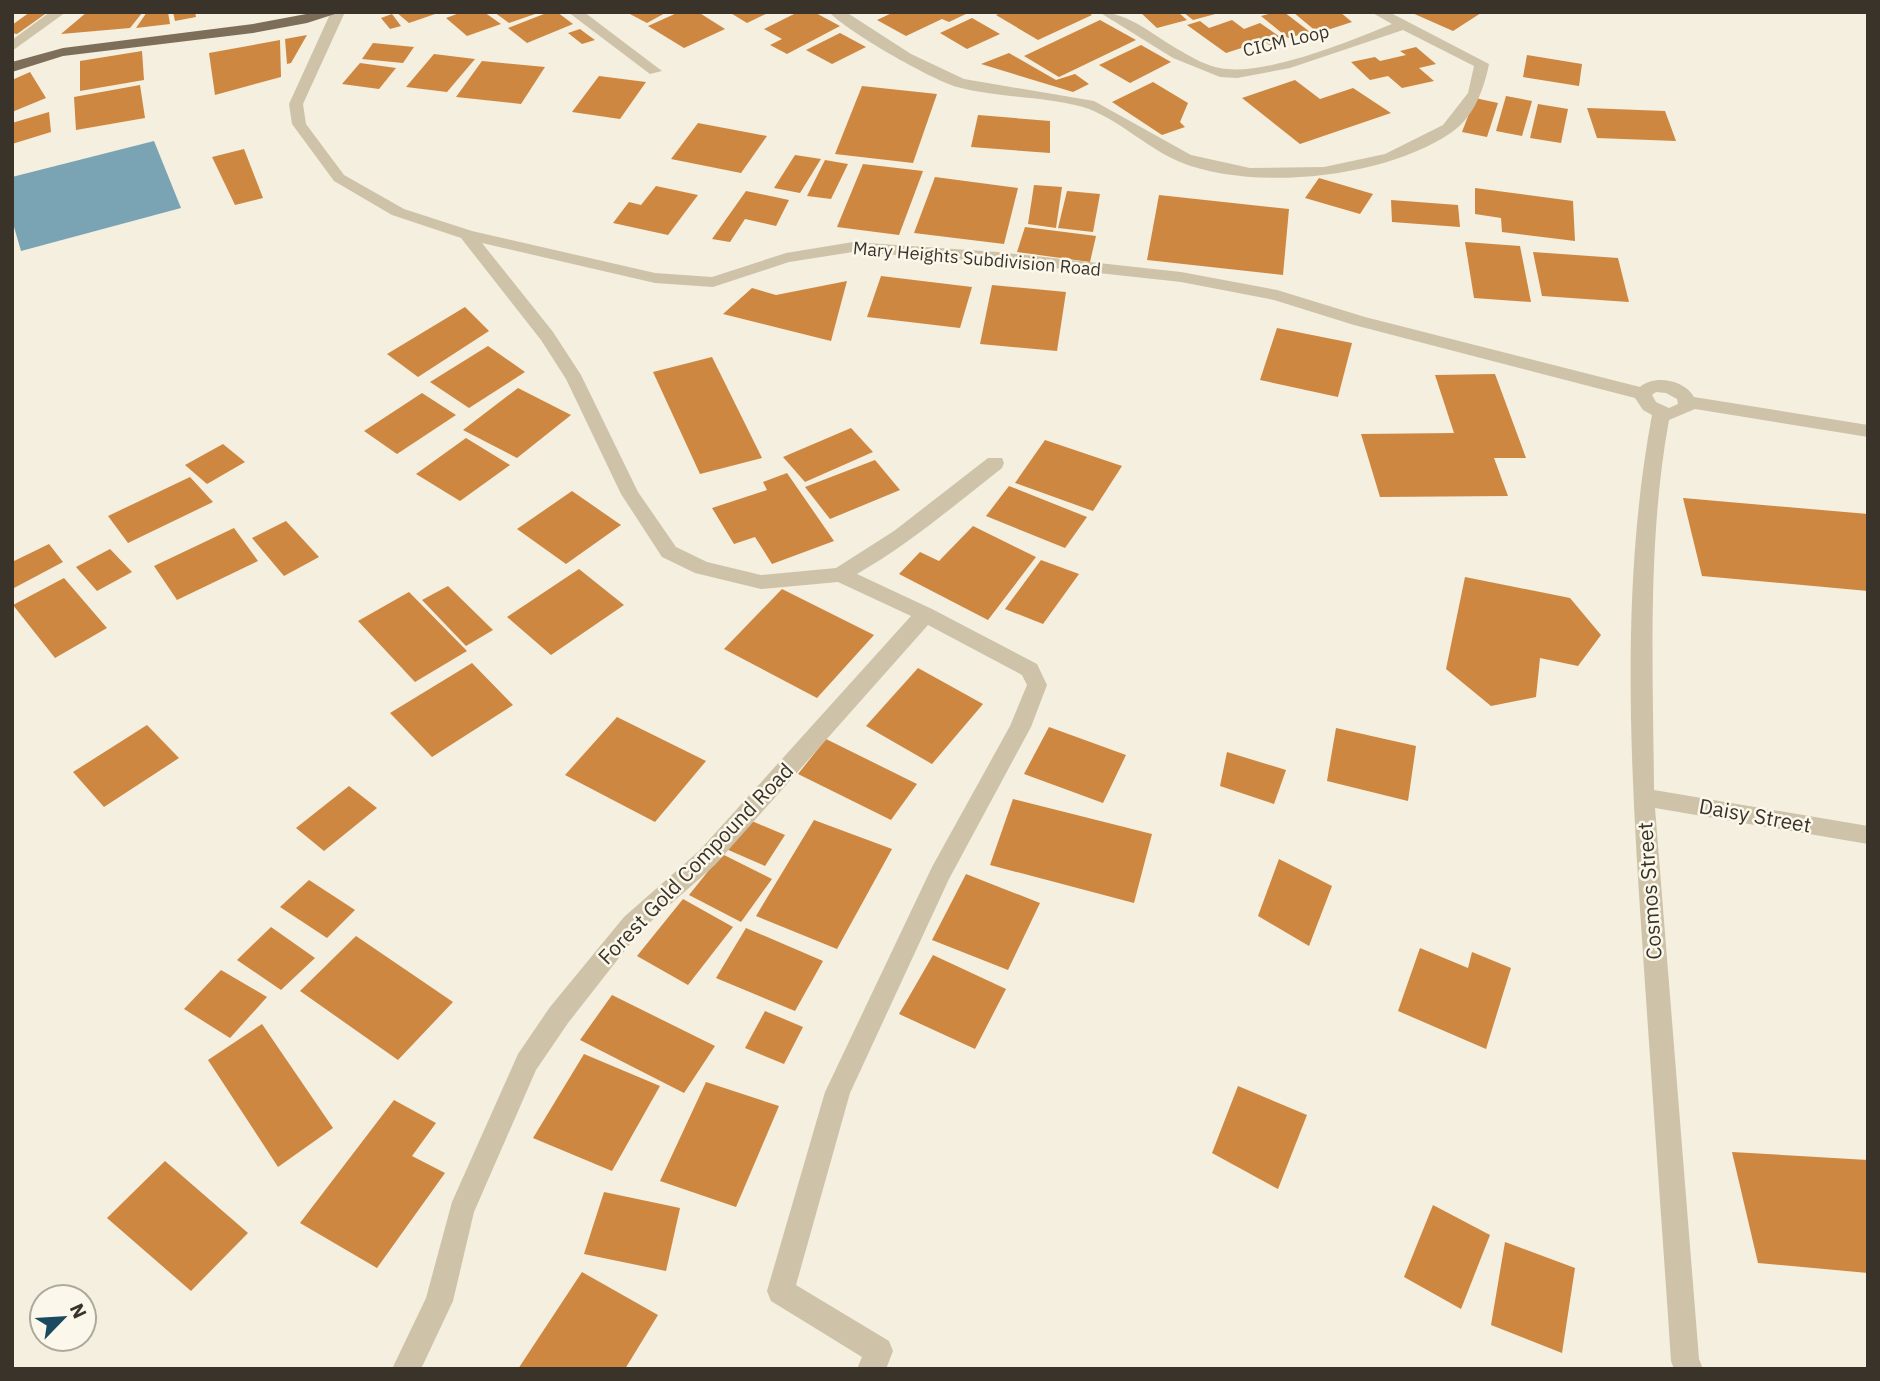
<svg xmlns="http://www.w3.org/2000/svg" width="1880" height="1381" viewBox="0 0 1880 1381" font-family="'IBM Plex Sans',sans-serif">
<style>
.water{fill:#7aa3b4}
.building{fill:#ce8741}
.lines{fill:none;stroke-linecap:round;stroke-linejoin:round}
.minor{fill:#cec3a8;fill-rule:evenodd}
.major{fill:#7d6e59;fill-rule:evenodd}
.labels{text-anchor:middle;stroke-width:5;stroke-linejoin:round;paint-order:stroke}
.far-street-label{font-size:18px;fill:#3a3329;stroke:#fbf8eb}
.street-label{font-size:21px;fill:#3a3329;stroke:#fbf8eb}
</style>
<rect width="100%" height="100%" fill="#f4efde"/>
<!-- water -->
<polygon class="water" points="154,141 181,208 21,251 12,220 12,177"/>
<!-- building -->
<g class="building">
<polygon points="30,12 48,12 17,34 12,33 12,25"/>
<polygon points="87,12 139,12 142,13 130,28 61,34"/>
<polygon points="168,12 170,24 136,28 147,12"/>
<polygon points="173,12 195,12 196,17 175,21"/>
<polygon points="396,12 438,12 438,13 409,23"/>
<polygon points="462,12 484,12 501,24 467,36 446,18"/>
<polygon points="494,12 538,12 538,13 509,23"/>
<polygon points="549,12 557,12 573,24 527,43 508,28"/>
<polygon points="626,12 667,12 647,23"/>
<polygon points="679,12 698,12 725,29 684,48 648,26"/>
<polygon points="729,12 770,12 747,23"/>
<polygon points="798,12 814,12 840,26 787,54 770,45 782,39 764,29"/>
<polygon points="894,12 970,12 949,22 942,19 906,36 877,20"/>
<polygon points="1003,12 1088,12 1092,15 1038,40 996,15"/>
<polygon points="1140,12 1178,12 1187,20 1157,28"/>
<polygon points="1183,12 1219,12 1219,13 1193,20"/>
<polygon points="1276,12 1284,12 1310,32 1288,38 1261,16"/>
<polygon points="1293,12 1340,12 1352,22 1318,33"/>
<polygon points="1410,12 1479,12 1481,13 1453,31"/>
<polygon points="392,14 401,26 390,29 381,18"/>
<polygon points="972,18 1000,34 967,49 940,33"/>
<polygon points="1100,20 1136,40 1059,77 1024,56"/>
<polygon points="1232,20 1244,29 1260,23 1286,41 1271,46 1263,41 1226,53 1187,25 1200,21 1209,28"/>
<polygon points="580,29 588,35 595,40 582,44 568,33"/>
<polygon points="840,33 866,47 832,64 806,50"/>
<polygon points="307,35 291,63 287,64 285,39"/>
<polygon points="280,40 281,77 215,95 209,53"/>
<polygon points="373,43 414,47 403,63 362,59"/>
<polygon points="1141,45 1171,62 1130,83 1099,65"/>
<polygon points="1416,47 1436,64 1419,68 1434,81 1402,88 1388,76 1370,80 1351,62 1375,57 1380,61 1406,55 1400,51"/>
<polygon points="142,51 144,80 80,91 80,61"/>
<polygon points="1009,53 1056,80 1075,74 1089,84 1073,92 981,64"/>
<polygon points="434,54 475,59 447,92 406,87"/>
<polygon points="1527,55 1582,64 1579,86 1523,77"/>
<polygon points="482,61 545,67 521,104 456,97"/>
<polygon points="360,63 396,68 379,89 342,84"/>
<polygon points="30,72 46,98 12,112 12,80"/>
<polygon points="599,76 646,82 620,119 572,112"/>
<polygon points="1295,80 1320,99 1353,88 1391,113 1300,144 1242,98"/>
<polygon points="1153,82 1188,103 1180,122 1185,127 1162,135 1112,102"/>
<polygon points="140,85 145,118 76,130 74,97"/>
<polygon points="862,86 937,94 913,163 835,154"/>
<polygon points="1506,96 1532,101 1522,136 1496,131"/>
<polygon points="1475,98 1498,103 1487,137 1462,132"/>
<polygon points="1538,104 1568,109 1561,143 1530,138"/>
<polygon points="1587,108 1665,111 1676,141 1597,138"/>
<polygon points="49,112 51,132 12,144 12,123"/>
<polygon points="978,115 1050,121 1050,153 971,147"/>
<polygon points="698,123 767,136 741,173 671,159"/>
<polygon points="244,149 263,198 235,205 212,157"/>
<polygon points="795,155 821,159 800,193 774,188"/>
<polygon points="825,160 848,164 831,199 807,196"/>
<polygon points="863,164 923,171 899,235 837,227"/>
<polygon points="935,177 1018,188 1004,244 914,233"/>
<polygon points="1319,178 1373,194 1360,214 1305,198"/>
<polygon points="1034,185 1062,187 1056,228 1028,224"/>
<polygon points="656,186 698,195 668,235 613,223 629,202 641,205"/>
<polygon points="1475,188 1573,201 1575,241 1502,232 1501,218 1475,214"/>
<polygon points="746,191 789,200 776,226 745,219 730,242 712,239"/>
<polygon points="1067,191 1100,194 1093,232 1058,228"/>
<polygon points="1159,195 1289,209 1283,275 1147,260"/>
<polygon points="1391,200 1458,205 1460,227 1392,222"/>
<polygon points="1025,227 1096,236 1090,262 1017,252"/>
<polygon points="1465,242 1520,246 1531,302 1474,298"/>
<polygon points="1533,252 1618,258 1629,302 1542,296"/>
<polygon points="881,276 972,287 960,328 867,317"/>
<polygon points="847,281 831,341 723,314 752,288 776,295"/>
<polygon points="992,285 1066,292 1057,351 980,344"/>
<polygon points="465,307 489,331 418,377 387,354"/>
<polygon points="1277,328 1352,343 1338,397 1260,380"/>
<polygon points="488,346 525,372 469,408 430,382"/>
<polygon points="712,357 762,458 700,474 653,372"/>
<polygon points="1495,374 1526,458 1494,458 1508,496 1380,497 1361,434 1454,433 1435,375"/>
<polygon points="518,388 571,415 517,458 463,430"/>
<polygon points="422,393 456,415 397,454 364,431"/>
<polygon points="851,428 873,452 805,482 783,457"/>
<polygon points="466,438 510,465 460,501 416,474"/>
<polygon points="1045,440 1122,466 1093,511 1015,483"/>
<polygon points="223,444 245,462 207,484 185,465"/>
<polygon points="875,460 900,490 830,519 805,487"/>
<polygon points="787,473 834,541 772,564 755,537 734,544 712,508 767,490 763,482"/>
<polygon points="190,477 213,502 128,543 108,516"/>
<polygon points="1009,486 1087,517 1065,548 986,516"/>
<polygon points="572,491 621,525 566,564 517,529"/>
<polygon points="1683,498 1868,514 1868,591 1702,576"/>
<polygon points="286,521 319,557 284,576 252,538"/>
<polygon points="973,526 1036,557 988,620 899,574 920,552 939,561"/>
<polygon points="234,528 258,561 177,600 154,566"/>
<polygon points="49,544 63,562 14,588 12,562"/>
<polygon points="110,549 132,572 97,591 76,567"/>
<polygon points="1041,560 1079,574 1043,624 1005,609"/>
<polygon points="579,569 624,605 551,655 507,617"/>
<polygon points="1465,577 1570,598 1601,635 1578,666 1540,658 1536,697 1491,706 1446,669"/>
<polygon points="64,578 107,628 55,658 13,605"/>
<polygon points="448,586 493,630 466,646 422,600"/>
<polygon points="782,589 874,635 817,698 724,649"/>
<polygon points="409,592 467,651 415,682 358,621"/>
<polygon points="472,663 513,705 432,757 390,713"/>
<polygon points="918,668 983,704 932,764 866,726"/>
<polygon points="617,717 706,761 655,822 565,775"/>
<polygon points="147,725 179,758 104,807 73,772"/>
<polygon points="1049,727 1126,755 1103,803 1024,774"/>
<polygon points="1336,728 1416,746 1408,801 1327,781"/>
<polygon points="826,739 917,784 891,820 798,774"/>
<polygon points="1227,752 1286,770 1274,804 1220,786"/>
<polygon points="349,786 377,808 324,851 296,828"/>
<polygon points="1013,799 1152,834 1134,903 990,865"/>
<polygon points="747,819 785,835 765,866 726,849"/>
<polygon points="814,820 892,849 837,949 756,916"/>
<polygon points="722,854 772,879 741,922 689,895"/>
<polygon points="1279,859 1332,886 1309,946 1258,916"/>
<polygon points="966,874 1040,903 1008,970 932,940"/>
<polygon points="309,880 355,910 327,938 280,907"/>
<polygon points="683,899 733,927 688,985 637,956"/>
<polygon points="271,927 315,958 281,990 237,960"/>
<polygon points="746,928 823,961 795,1011 716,978"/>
<polygon points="356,936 453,1002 398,1060 300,991"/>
<polygon points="1420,948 1468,968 1472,952 1511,968 1486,1049 1398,1011"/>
<polygon points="933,955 1006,989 975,1049 899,1014"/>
<polygon points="221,970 267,997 230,1038 184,1009"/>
<polygon points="612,995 715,1046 684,1093 580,1040"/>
<polygon points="765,1011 803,1027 784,1064 745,1048"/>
<polygon points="262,1024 333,1128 278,1167 208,1060"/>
<polygon points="584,1054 660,1086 612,1171 533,1138"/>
<polygon points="706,1082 779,1106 736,1207 660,1181"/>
<polygon points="1238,1086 1307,1115 1278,1189 1212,1153"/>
<polygon points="394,1100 436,1123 412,1156 445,1173 377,1268 300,1223"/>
<polygon points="1732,1152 1868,1160 1868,1273 1758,1263"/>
<polygon points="165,1161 248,1233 191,1291 107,1218"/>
<polygon points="604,1192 680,1208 666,1271 584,1254"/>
<polygon points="1433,1205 1490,1235 1461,1309 1404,1277"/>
<polygon points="1505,1242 1575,1268 1562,1353 1491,1325"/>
<polygon points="582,1272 658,1315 625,1369 518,1369"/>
</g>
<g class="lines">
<!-- minor -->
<g class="minor">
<polygon points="50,12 66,12 12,51 12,40"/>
<path d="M331 12H345L303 104 306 124 344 175 404 209 472 231 655 273 712 277 786 253 853 242 998 252 1181 272 1277 290 1365 317 1640 387C1654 374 1685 380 1694 397L1868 425V437L1695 409 1669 420C1647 541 1653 667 1654 790L1868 826V844L1655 808 1699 1359 1703 1369H1674L1671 1361C1662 1225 1652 1090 1643 954 1631 777 1619 591 1652 415L1643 410 1635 398 1354 325 1274 300 1181 282 998 262 853 252 789 262 713 287 655 283 482 243 553 332 581 375 638 492 676 547 707 562 761 575 836 568 894 531 988 458H1002L1004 463 1002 468C955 505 909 544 857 574L932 609 1037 664 1047 685 1031 727 949 879 850 1093 796 1285 889 1341 893 1351 886 1369H857L862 1357 771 1301 767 1291 825 1092 932 867 1010 726 1027 685 1022 675 928 625 715 865 640 931 568 1023 536 1070 474 1212 453 1301 421 1369H392L426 1298 452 1202 518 1054 550 1007 624 917 699 851 911 616 838 582 761 589 695 573 662 557 621 494 566 379 541 340 461 238 392 215 334 181 292 124 289 104ZM1656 392 1666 393 1677 399 1678 404 1669 408 1656 402 1652 395Z"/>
<polygon points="568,12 584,12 662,71 650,74"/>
<path d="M829 12H846L911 54 964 79 1094 101 1191 155 1250 168 1324 167 1385 154 1443 125 1468 93 1474 66 1403 30 1290 68 1237 78 1220 77 1173 58 1099 12C1129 12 1155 37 1181 51 1193 58 1207 66 1220 68 1264 77 1350 41 1392 24L1371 12H1389L1489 64C1484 89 1474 117 1452 132 1386 178 1254 192 1180 162 1148 149 1116 117 1083 107 1043 96 998 98 957 87 930 79 848 32 829 12Z"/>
</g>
<!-- major -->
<polygon class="major" points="317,12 341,12 307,23 253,33 63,56 12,72 12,62 63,48 253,24"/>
</g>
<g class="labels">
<!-- far-street labels -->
<g class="far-street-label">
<text transform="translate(1286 41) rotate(-13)" y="6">CICM Loop</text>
<text transform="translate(977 259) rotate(5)" y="6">Mary Heights Subdivision Road</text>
</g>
<!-- street labels -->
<g class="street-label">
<text transform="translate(1755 816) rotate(10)" y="7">Daisy Street</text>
<text transform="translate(696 864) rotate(-46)" y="7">Forest Gold Compound Road</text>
<text transform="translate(1650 891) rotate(-94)" y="7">Cosmos Street</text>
</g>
</g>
<!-- border -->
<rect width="1880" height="1381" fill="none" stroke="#3a3329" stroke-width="28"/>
<!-- north arrow -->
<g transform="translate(63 1318) rotate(65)"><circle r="33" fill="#fbf8eb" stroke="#aea99d" stroke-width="2"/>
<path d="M0-5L12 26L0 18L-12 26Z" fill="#1b495f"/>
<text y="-10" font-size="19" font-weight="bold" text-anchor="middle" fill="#3a3329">N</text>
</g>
</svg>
